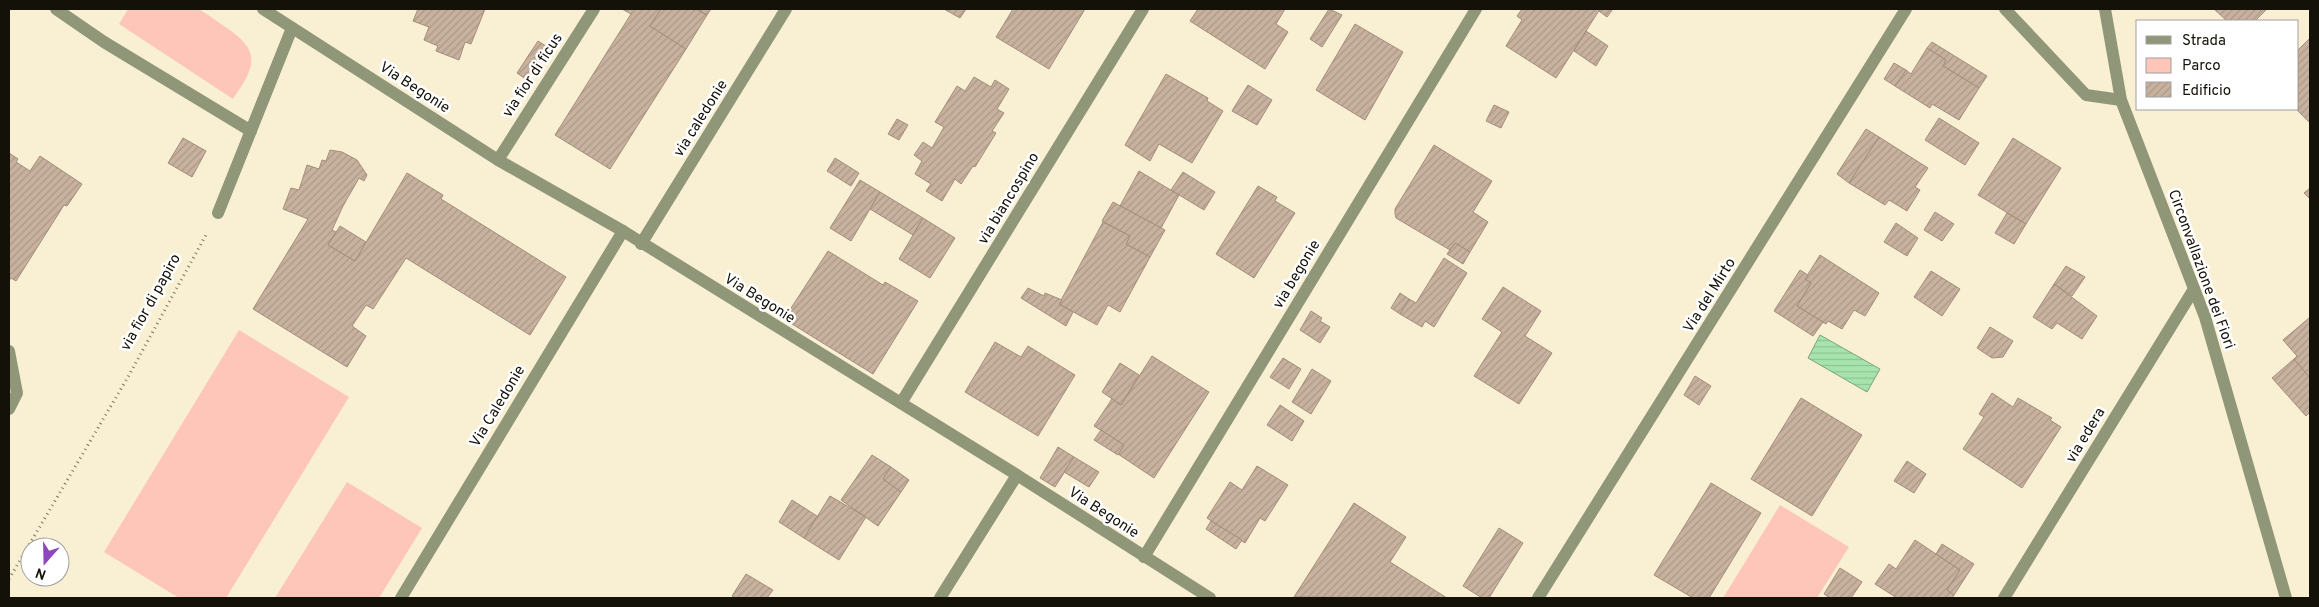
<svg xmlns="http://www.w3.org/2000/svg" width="2319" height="607" viewBox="0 0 2319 607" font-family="Overpass,sans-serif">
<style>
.green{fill:#fdc6b8}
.water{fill:url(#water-rules);stroke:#7ba57c}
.building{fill:url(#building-hatch);stroke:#a38d7b}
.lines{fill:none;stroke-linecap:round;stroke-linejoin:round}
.path{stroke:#7b7664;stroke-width:3;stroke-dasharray:1 4;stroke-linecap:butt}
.minor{stroke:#909779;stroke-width:12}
.labels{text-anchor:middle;stroke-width:5;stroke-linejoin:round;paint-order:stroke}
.street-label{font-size:15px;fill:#141108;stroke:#fff}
</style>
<defs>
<pattern id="water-rules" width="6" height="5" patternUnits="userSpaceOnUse" patternTransform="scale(1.25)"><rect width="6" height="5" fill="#a7e4ad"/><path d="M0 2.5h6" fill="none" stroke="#8fc393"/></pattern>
<pattern id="building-hatch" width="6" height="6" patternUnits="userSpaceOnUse" patternTransform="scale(1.25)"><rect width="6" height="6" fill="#c8b29f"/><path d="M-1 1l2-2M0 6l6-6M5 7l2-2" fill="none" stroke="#ab9887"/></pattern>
</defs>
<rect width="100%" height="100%" fill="#f9f0d4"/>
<!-- green -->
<g class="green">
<path d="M128 9C141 9 189 6 198 9 207 13 216 21 224 26 262 51 256 66 233 99L119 24Z"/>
<polygon points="239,330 349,397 226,598 179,598 104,552"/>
<polygon points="347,482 422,528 379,598 275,598"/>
<polygon points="1780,505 1849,547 1817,598 1723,598"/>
</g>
<!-- water -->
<polygon class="water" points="1820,335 1880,369 1867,392 1808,358"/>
<!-- building -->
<g class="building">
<polygon points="418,9 485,9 471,44 465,42 459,60 436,51 438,46 424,40 429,27 413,21"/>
<polygon points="622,9 661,9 650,26 686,49 610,169 555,135 631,14"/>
<polygon points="661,9 696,9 707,15 686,49 650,26"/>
<polygon points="696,9 711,9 707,15"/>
<polygon points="944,9 966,9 960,18"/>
<polygon points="1013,9 1085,9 1049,69 996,37"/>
<polygon points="1198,9 1285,9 1276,24 1288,32 1265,69 1190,21"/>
<polygon points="1329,9 1342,15 1322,47 1310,39"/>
<polygon points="1522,9 1600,9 1556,78 1506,46 1522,20 1517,16"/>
<polygon points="1600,9 1613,9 1607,17 1599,11"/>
<polygon points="2214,9 2267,9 2255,21 2227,21"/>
<polygon points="1355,24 1403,52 1365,120 1316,90"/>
<polygon points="1586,31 1608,46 1596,66 1574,51"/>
<polygon points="2310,38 2310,120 2309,122 2296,109 2298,109 2298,50"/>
<polygon points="538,41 549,48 527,80 517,73"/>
<polygon points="1932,42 1987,76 1979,88 1943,66 1946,60 1927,48"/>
<polygon points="1927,48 1946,60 1943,66 1979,88 1959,120 1932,104 1930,108 1895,86 1906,70 1911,74"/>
<polygon points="1894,63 1906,70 1895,86 1884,79"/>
<polygon points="1166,74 1208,98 1207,101 1223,111 1192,163 1159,144 1150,161 1125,145"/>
<polygon points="974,77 991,87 995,80 1009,89 997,109 1004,113 992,131 996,133 975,167 973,166 961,184 955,179 942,201 926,191 931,184 915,174 922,161 914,155 923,142 932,148 944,127 935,122 957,86 965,91"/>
<polygon points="1248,85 1272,100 1257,125 1232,111"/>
<polygon points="1494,105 1509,112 1501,128 1486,121"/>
<polygon points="1939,118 1979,143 1965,165 1925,140"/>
<polygon points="897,119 908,125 899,140 888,134"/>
<polygon points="1866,129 1879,137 1849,183 1837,174"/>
<polygon points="1879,137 1928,168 1915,187 1920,190 1907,211 1889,200 1885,205 1849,183"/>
<polygon points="183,138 206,151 192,177 168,163"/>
<polygon points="2013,138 2061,168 2026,224 1978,195"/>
<polygon points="1434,145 1492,181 1473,212 1488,222 1470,252 1455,243 1450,250 1396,218 1395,214 1395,209"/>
<polygon points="330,150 342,152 357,160 367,175 364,181 359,178 343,206 332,230 336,232 328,245 355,261 407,173 443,195 441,199 566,277 530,335 406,258 373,309 366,305 352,326 366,336 347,367 253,309 308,219 283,209 291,188 299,190 307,165 319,169 322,160 326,161"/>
<polygon points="9,153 18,159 16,162 30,171 40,156 82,184 67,206 64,205 16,281 11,278 9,281"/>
<polygon points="835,158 859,173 851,186 827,171"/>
<polygon points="1139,171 1179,195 1161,228 1120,206"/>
<polygon points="1183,172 1215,192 1204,210 1171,190"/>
<polygon points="860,180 880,192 851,241 830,228"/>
<polygon points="1258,186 1277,197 1275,201 1295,213 1254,278 1216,254"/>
<polygon points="2310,188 2310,199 2304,193"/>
<polygon points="880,192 923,218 913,235 870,209"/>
<polygon points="1113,202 1165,230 1150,257 1126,244 1130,236 1102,221"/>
<polygon points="1935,212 1954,224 1942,241 1924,230"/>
<polygon points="2007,213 2026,224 2014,244 1995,233"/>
<polygon points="923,218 955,238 930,278 899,259"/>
<polygon points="1103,222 1130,236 1126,244 1150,257 1120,312 1108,305 1097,325 1059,304"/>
<polygon points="1896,223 1918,238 1907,256 1884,242"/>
<polygon points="340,226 366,242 355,261 328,245"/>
<polygon points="1455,243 1470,252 1463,264 1447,254"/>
<polygon points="828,251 883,285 885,282 918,301 873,374 784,319"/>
<polygon points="1820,255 1879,293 1865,316 1854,310 1842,329 1828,321 1826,324 1797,306 1811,283 1805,279"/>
<polygon points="1444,258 1467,273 1434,327 1425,321 1422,327 1400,314 1409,299 1416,303"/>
<polygon points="2066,266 2085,277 2072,296 2054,284"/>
<polygon points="1800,270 1808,275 1805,279 1811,283 1797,306 1823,322 1813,336 1774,311"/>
<polygon points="1931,271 1960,289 1942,316 1914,297"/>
<polygon points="2054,284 2097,316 2082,339 2057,323 2052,329 2033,317"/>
<polygon points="1503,287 1541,311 1525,336 1552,353 1519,404 1474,376 1502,332 1482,319"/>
<polygon points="1028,288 1044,296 1045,293 1062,300 1059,304 1073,312 1066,326 1021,298"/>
<polygon points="1400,293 1409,299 1400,314 1391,308"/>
<polygon points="1311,311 1322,318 1320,321 1330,327 1320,343 1300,330"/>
<polygon points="2309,318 2310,319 2310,378 2294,359 2297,356 2283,340"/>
<polygon points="1990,327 2013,341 2003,357 1992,358 1977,348"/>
<polygon points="995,342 1021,357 1028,346 1075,375 1038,436 965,392"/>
<polygon points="1152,356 1209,392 1154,478 1118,454 1124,445 1094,426 1112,399 1121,405"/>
<polygon points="1283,358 1301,369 1289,389 1270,377"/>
<polygon points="2294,359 2310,378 2310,412 2306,416 2272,378"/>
<polygon points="1120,363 1139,375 1121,405 1102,392"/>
<polygon points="1312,369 1331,381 1311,414 1292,402"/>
<polygon points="1695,376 1711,386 1699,405 1684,395"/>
<polygon points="1992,393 2013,407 2018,398 2052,418 2050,420 2061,427 2022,488 1963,449 1984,417 1979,414"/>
<polygon points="1801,398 1862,435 1812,516 1751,479"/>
<polygon points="1280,405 1304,421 1292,441 1267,425"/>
<polygon points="1101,430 1124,445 1118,455 1094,440"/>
<polygon points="1058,447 1074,457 1055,487 1040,478"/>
<polygon points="872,455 891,467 883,479 901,492 878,526 841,500"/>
<polygon points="1074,457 1099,472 1089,487 1064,472"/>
<polygon points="1907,461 1926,474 1914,493 1894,481"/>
<polygon points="1257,466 1288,485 1265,521 1260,518 1245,543 1207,518 1230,482 1242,490"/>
<polygon points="891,467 909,480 901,492 883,479"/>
<polygon points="1711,483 1761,513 1709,598 1693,598 1654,575"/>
<polygon points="830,496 866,517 839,560 804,538"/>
<polygon points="792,500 817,516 804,538 779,522"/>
<polygon points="1354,503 1406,537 1390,562 1447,598 1294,597"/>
<polygon points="1211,521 1242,540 1236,549 1206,529"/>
<polygon points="1499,528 1523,543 1489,598 1482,598 1463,586"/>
<polygon points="1915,540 1960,570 1947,590 1954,595 1952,598 1897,598 1875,584 1889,564 1896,569"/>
<polygon points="1942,544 1974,564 1954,595 1947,590 1960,570 1936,554"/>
<polygon points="1840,568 1862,582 1851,598 1830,598 1824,594"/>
<polygon points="746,574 773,590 767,598 736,598 732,596"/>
</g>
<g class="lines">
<!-- path -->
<polyline class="path" points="9,579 128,377 207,233"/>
<!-- minor -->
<g class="minor">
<polyline points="56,9 104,42 251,131"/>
<polyline points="263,9 498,160 623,231 1017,475 1210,598"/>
<polyline points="2005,9 2086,95 2121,100"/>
<polyline points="2105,9 2121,100 2205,317 2286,598"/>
<polyline points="498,160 594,9"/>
<polyline points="218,213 292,28"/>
<polyline points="641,244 786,9"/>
<polyline points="9,351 17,393 9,409"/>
<polyline points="901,403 1143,9"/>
<polyline points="1144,557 1476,9"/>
<polyline points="401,598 623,231"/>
<polyline points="940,598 1017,475"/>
<polyline points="1538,598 1906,9"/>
<polyline points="2004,598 2194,289"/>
</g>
</g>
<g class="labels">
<!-- street labels -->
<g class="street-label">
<text transform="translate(532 75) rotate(-57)" y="5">via fior di ficus</text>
<text transform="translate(415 87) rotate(33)" y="5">Via Begonie</text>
<text transform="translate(700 118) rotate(-58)" y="5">via caledonie</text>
<text transform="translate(1008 198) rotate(-59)" y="5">via biancospino</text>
<text transform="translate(2202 269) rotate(70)" y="5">Circonvallazione dei Fiori</text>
<text transform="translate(1296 274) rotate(-59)" y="5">via begonie</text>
<text transform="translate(1709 295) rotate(-58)" y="5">Via del Mirto</text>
<text transform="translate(760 298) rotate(32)" y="5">Via Begonie</text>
<text transform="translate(150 302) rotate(-61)" y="5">via fior di papiro</text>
<text transform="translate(497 406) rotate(-59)" y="5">Via Caledonie</text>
<text transform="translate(2085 435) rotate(-59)" y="5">via edera</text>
<text transform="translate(1104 512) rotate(33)" y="5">Via Begonie</text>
</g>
</g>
<!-- border -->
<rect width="2319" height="607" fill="none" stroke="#141108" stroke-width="20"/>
<!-- legend -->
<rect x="2136" y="20" width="162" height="90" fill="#ffffff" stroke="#a1a09c"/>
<rect x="2146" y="36" width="25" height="8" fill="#909779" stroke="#a1a09c"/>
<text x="2182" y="45" font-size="15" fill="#141108">Strada</text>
<rect x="2146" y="58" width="25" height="15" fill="#fdc6b8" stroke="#a1a09c"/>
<text x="2182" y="70" font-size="15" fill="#141108">Parco</text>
<rect x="2146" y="82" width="25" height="15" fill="url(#building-hatch)" stroke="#a1a09c"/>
<text x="2182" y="95" font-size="15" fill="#141108">Edificio</text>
<!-- north arrow -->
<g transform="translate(45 562) rotate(200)"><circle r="24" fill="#ffffff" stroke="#a1a09c"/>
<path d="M0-4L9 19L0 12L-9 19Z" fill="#8c48bc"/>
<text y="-8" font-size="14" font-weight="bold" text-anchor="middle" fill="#141108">N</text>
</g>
</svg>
